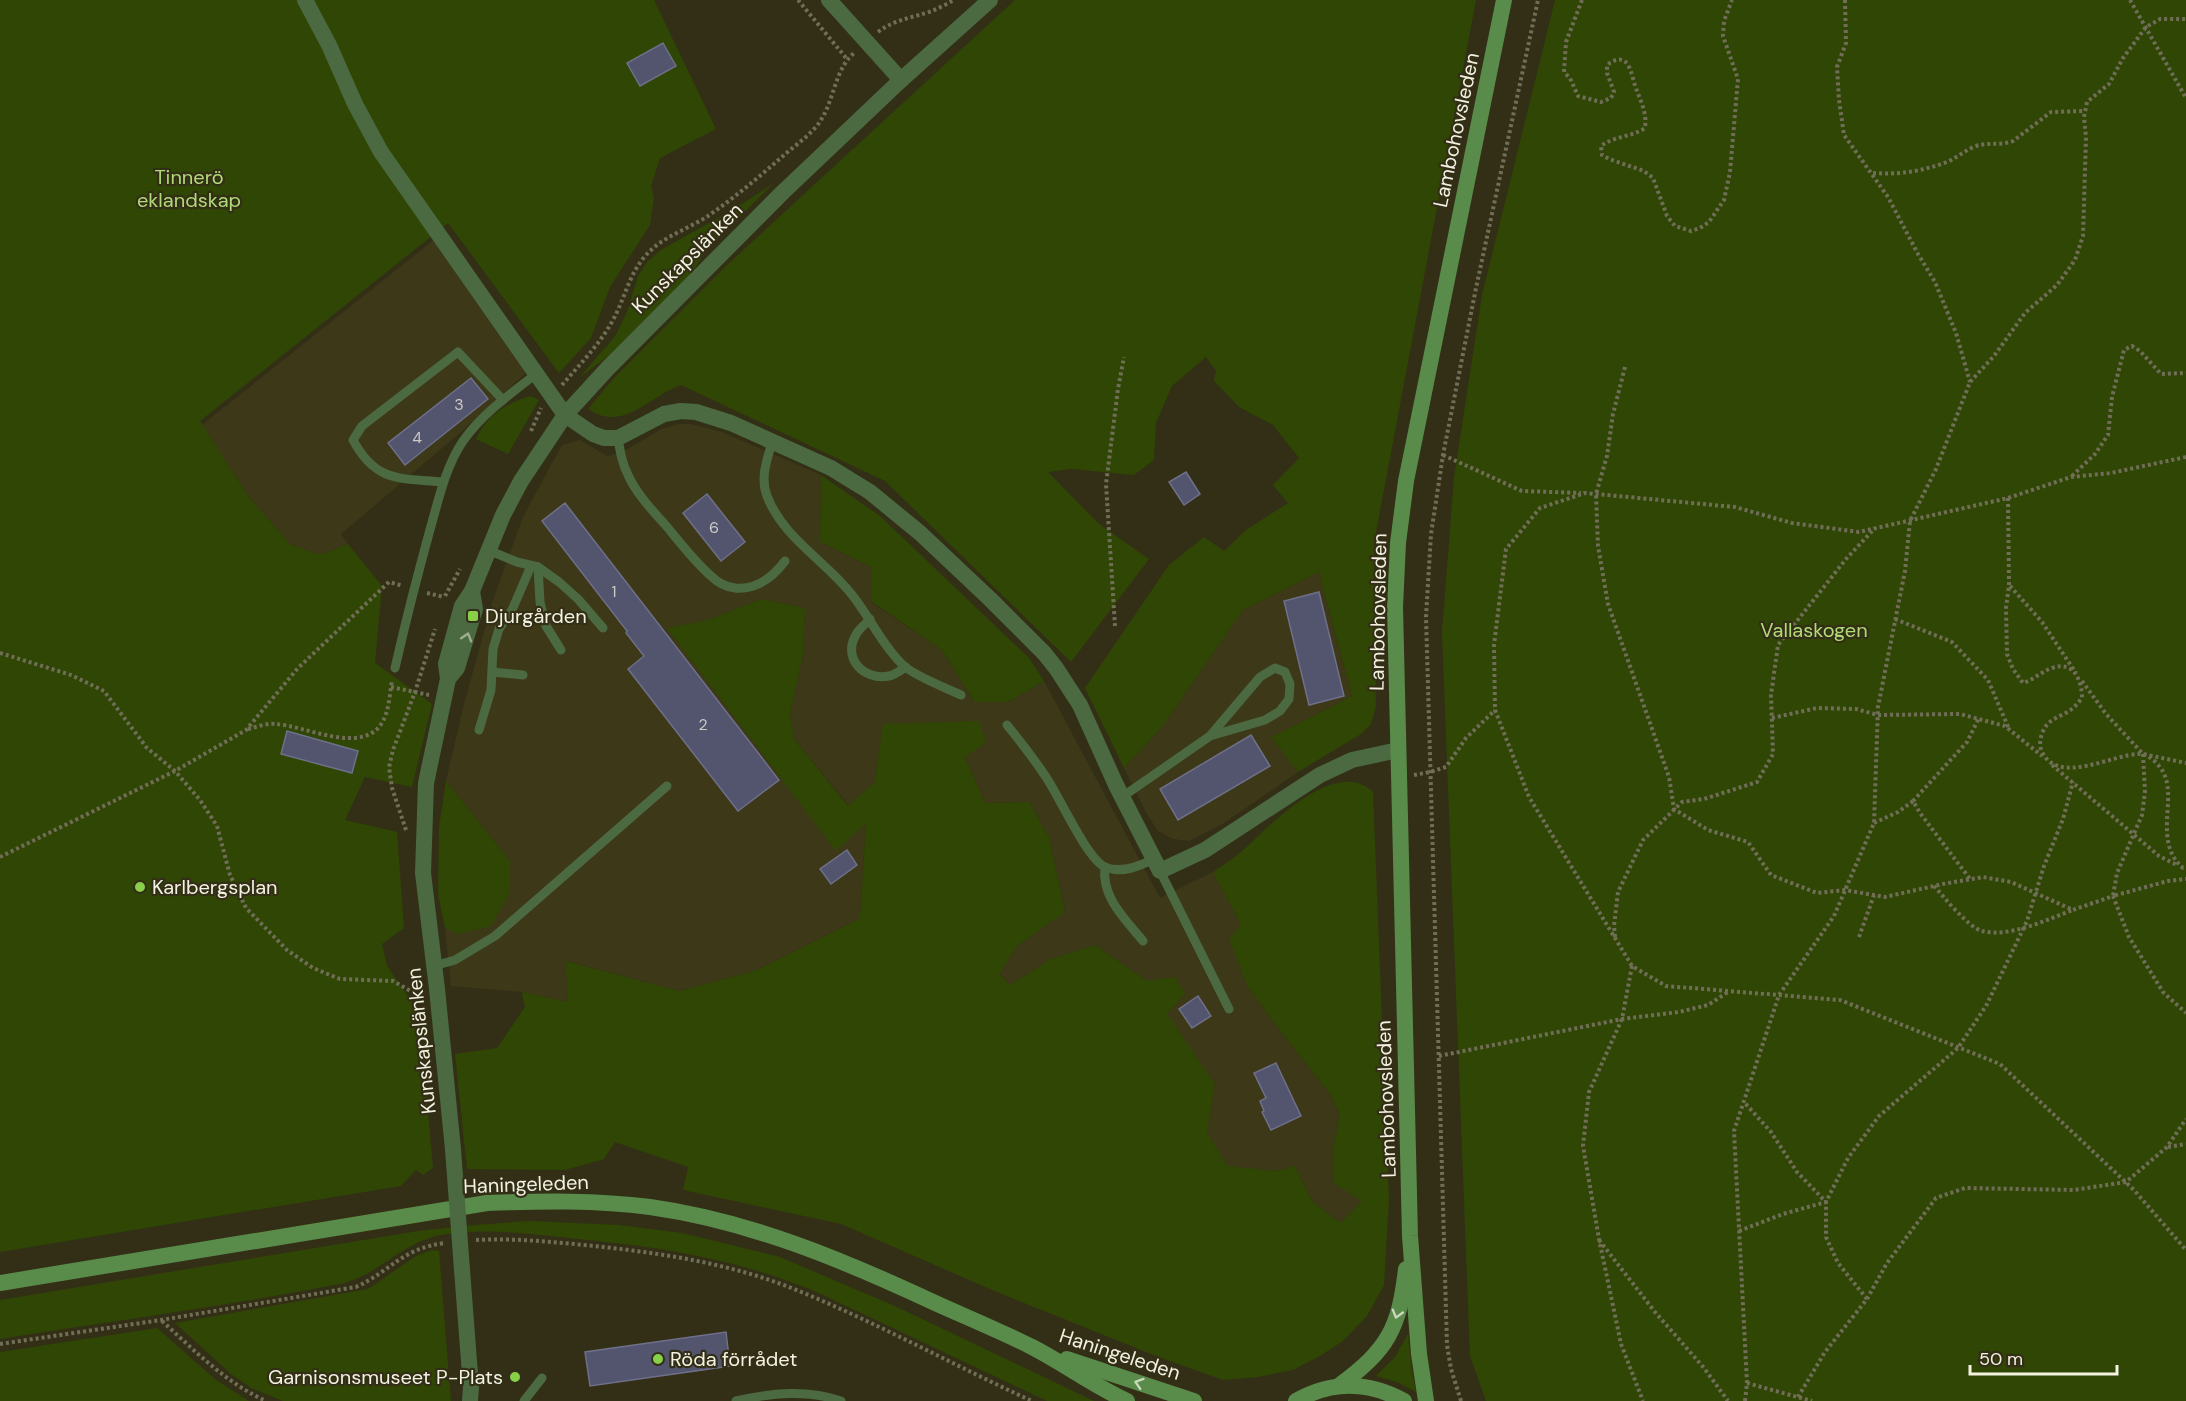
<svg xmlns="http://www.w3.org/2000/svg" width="2186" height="1401" viewBox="0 0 2186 1401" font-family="'DM Sans',sans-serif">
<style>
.built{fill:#3d3817}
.green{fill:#2f4605}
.building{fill:#53546d;stroke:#6e708a;stroke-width:1.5}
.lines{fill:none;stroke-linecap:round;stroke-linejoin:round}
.path{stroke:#716e58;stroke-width:4;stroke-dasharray:3 3;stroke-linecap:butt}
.service{stroke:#4b6a42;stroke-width:9}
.minor{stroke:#4b6a42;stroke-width:16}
.tertiary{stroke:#4b6a42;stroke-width:16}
.secondary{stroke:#598b4a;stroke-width:16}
.tertiary-bridge{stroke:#4b6a42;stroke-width:16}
.oneway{stroke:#9fae92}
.oneway2{stroke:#ccd8bb}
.poi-dot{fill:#88cf4a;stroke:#332f16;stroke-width:2}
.labels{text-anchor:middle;stroke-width:4.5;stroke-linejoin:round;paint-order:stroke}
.number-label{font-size:16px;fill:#cbcac4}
.street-label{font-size:20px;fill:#f3f1e1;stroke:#332f16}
.park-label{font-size:20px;fill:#b1da79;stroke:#332f16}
.poi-label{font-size:20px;fill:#f3f1e1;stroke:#332f16;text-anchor:start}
</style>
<rect width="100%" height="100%" fill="#332f16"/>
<!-- built -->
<g class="built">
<polygon points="435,239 527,372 461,432 341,534 348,544 320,555 290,544 248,496 202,425"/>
<polygon points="678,424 691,424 722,432 821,475 820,542 872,568 872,603 942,650 975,702 1008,702 1044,681 1160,898 1213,872 1241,925 1248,987 1281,1032 1331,1095 1340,1115 1334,1143 1362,1201 1340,1223 1312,1201 1295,1166 1277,1171 1227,1167 1207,1132 1215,1084 1166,1014 1147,981 1095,945 1051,959 1010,985 999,973 1017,946 1065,911 1049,837 1029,802 985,803 965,757 884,724 875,782 849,806 794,739 790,713 803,655 805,608 761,599 708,620 668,628 836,850 866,823 860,918 754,971 679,991 567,961 568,1002 522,992 451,986 445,928 458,933 509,860 446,781 463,708 492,603 523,517 562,445 580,440 607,456 624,451 662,429"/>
<polygon points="1319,572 1352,696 1272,737 1298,772 1224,823 1189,841 1173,839 1158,831 1147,814 1124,768 1162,727 1243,610"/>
</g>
<!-- green -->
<g class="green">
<polygon points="0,0 654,0 716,129 660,158 651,186 654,197 650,225 610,287 591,338 559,373 448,223 200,421 248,496 290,544 320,555 348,544 382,586 375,663 432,704 412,787 365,777 345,820 397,832 404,928 382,944 387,966 419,1012 433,1168 423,1175 416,1170 401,1186 0,1252"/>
<path d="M1015 0H1476L1374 543 1376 706 1371 724 1361 734 1298 772 1271 737 1352 696 1319 572 1243 610 1162 727 1124 768 1085 688 1169 565 1204 537 1224 551 1246 530 1288 503 1273 485 1299 458 1273 425 1239 407 1214 381 1216 371 1206 357 1172 386 1156 423 1154 460 1134 475 1071 469 1048 472 1099 524 1149 559 1071 662 885 481 681 385C648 397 623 433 588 409L614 378 727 265Z"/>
<polygon points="1555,0 2186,0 2186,1401 1486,1401 1470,1356 1442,632 1454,477 1482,295"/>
<polygon points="774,183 707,249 691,274 611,354 579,378 616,335 627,312 638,276 648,261 661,250 739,206"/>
<path d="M531 396 539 400 508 454 476 439C486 416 508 402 531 396Z"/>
<polygon points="821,475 880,516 1029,658 1044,681 1008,702 975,702 942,650 872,602 872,568 820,542"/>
<path d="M761 599 805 608 803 655 790 713 794 739 848 806 875 782 883 724 979 721 986 742 965 757 985 803 1029 802 1049 837 1065 912 1017 946 999 974 1010 985 1051 959 1095 945 1147 981 1175 977 1185 994 1167 1014 1215 1084 1207 1132 1227 1166 1277 1171 1295 1166 1312 1201 1340 1223 1362 1201 1334 1183V1143L1340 1115 1331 1095 1281 1032 1248 987 1229 939 1241 925 1213 872C1222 866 1231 860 1240 853 1266 829 1335 755 1373 792L1389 1200 1384 1285 1367 1316 1343 1341 1320 1356 1293 1370 1258 1377 1223 1380 1161 1358 992 1290 841 1224 683 1190 688 1167 615 1142 604 1159 565 1170 467 1169 455 1054 497 1048 525 1007 522 992 568 1002 566 961 679 991 754 971 860 918 866 823 836 851 667 628 708 620Z"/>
<polygon points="446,781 509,860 509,894 491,926 458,934 445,928 438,894 439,827"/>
<path d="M530 1221 619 1225 682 1233 780 1257 897 1307 1094 1401H1047L823 1295C742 1259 656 1246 568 1238 527 1233 483 1228 441 1235 402 1242 378 1276 340 1284 228 1306 113 1321 0 1339V1300L418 1231 474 1225Z"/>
<polygon points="432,1250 439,1251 451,1401 283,1401 251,1388 231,1374 175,1323 368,1289 416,1256"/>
<polygon points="157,1328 216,1380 249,1401 0,1401 0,1352"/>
<polygon points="1408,1334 1411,1365 1416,1392 1397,1382 1376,1376 1395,1357"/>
</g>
<!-- building -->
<g class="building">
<polygon points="663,43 676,66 640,86 627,63"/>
<polygon points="471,378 488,399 405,465 388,443"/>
<polygon points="1186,472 1200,494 1184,505 1169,482"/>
<polygon points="707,494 745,542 721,561 683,513"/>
<polygon points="565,503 779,780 738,811 628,669 644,656 626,633 627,631 542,521"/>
<polygon points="1319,592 1344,696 1309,705 1284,601"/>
<polygon points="287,731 358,751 352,773 281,754"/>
<polygon points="1251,735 1270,766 1178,820 1160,789"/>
<polygon points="847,850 857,865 831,884 820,869"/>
<polygon points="1198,996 1211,1016 1192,1028 1179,1009"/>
<polygon points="1276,1063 1301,1116 1271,1130 1262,1112 1264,1111 1260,1101 1266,1098 1254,1073"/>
<polygon points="726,1332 730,1366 590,1386 585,1352"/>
</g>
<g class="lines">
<!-- path -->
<g class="path">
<polyline points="798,0 847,59"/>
<path d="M1582 0 1566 42 1564 72 1570 78 1578 96 1601 102 1611 98 1614 92 1607 73V65C1631 47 1631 78 1637 91 1642 104 1647 114 1645 128 1632 137 1614 136 1601 146L1602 155 1609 159 1644 171 1653 178 1667 216 1675 226 1691 231 1700 228 1709 222 1724 200 1730 172 1738 79 1723 36 1724 21 1732 0"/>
<polyline points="1845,0 1846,43 1837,67 1839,100 1844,135 1888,197 1918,254 1935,282 1956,333 1970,382"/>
<polyline points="2130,0 2186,98"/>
<path d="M878 32C895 19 912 18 932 11 939 8 947 4 954 0"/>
<path d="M1873 173C1899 175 1923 171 1947 162 1957 158 1965 150 1976 146 1988 142 2001 146 2013 141L2051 112 2085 111"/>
<polyline points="1625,367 1613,414 1607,456 1596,494 1598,546 1608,604 1669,777 1674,809 1708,830 1748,842 1771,875 1817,893 1845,890 1885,897 1943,884 1983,877 2011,882 2073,910 2113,896 2129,937 2163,992 2186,1013"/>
<path d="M562 385C580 364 600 344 613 320 625 298 629 274 646 255 662 237 688 229 708 216 734 198 759 177 783 156 793 147 805 139 814 129 835 107 832 72 854 53"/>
<polyline points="531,431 541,408"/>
<polyline points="1443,455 1522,491 1581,493"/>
<polyline points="2186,457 2111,473 2071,477 2008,498 1859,532 1792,523 1735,507 1585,493 1540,508 1506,549 1494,645 1495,710 1529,797 1632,966 1666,986 1840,1000 2000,1064 2134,1190 2186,1250"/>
<polyline points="2072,476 2095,454 2108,435 2112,397 2124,350 2132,346 2140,351 2161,374 2186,373"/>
<path d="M2008 498 2009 585 2006 608 2007 654 2013 669 2023 683C2033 680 2041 672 2052 668 2074 660 2082 681 2082 698 2078 703 2074 708 2069 711 2061 716 2051 719 2046 726 2041 733 2038 744 2042 752 2059 786 2112 754 2140 754 2147 754 2154 760 2159 766 2182 792 2150 840 2183 868H2186"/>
<polyline points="2010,586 2042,622 2076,673"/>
<polyline points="427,593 444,597"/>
<polyline points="445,596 460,569"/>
<polyline points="1895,619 1952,642 1988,680 2009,729"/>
<polyline points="1115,626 1106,484 1118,389 1124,357"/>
<polyline points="0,653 71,675 104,691 147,748 175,771 200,800 217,826 230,875 246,908 287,950 313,968 340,979 393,981 421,997"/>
<polyline points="2082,681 2106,714 2143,754 2186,763"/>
<polyline points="391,687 429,695"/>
<polyline points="1772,718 1817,708 1856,709 1878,715 1960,714 2005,726 2042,756"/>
<path d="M248 729C257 727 266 723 275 724 304 725 364 757 383 721 389 710 390 693 392 680"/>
<polyline points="2143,754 2145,792 2142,815 2117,873 2113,896 2168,881 2186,879"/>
<polyline points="2052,765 2159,856 2177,865"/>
<polyline points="1414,775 1430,772 1446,767 1466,738 1495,710"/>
<polyline points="1913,801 1967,742 1979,718"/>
<polyline points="1874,823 1898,812 1913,801 1920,813 1970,879"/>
<polyline points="406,830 392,788 389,767 393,750 415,692 435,629"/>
<polyline points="0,857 175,771 246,730 298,668 389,582 403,586"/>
<path d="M1934 886C1944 897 1968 927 1982 931 2010 938 2048 919 2073 910"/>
<polyline points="1615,937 1614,926 1618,892 1643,840 1682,802 1704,799 1757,782 1773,754 1771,695 1778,645 1846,559 1875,528"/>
<polyline points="1859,937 1874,895"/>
<polyline points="1632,966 1622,1019 1589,1092 1583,1146 1599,1239 1621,1344 1643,1401"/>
<polyline points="1439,1056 1622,1019 1679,1012 1708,1005 1728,992"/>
<polyline points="2168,1147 2186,1144"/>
<polyline points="1739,1231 1783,1214 1826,1202 1797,1172 1771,1132 1744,1102"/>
<path d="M476 1240C516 1238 554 1242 594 1246 660 1253 727 1263 789 1287 872 1320 951 1364 1032 1401"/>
<polyline points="1599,1240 1655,1312 1704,1368 1728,1401"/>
<polyline points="1867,1299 1838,1263 1826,1237 1826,1202 1848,1158 1879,1116 1958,1048 1986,1006 2027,921 2044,866 2063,819 2073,782"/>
<path d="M162 1321C194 1350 226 1383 266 1401"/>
<path d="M0 1344 161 1320 356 1287C391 1271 402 1248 445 1243"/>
<polyline points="1747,1383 1812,1401"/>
<polyline points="1798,1397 1825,1352 1867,1299 1887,1263 1936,1198 1965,1188 2074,1190 2126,1182 2167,1147 2186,1119"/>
<polyline points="1461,1401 1451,1369 1447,1345 1426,617 1431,534 1443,455 1476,288 1538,0"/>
<polyline points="1745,1401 1747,1383 1734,1131 1779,995 1834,916 1874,823 1878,707 1905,571 1910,521 1936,469 1970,382 1994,356 2025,313 2057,285 2075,260 2083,236 2086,137 2084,117 2087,102 2109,84 2123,58 2146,27 2160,19 2186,19"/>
</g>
<!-- service -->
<g class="service">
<path d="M618 438C620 451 622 464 629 477 638 496 654 512 668 528 681 544 695 562 711 576 717 582 726 587 735 588 756 590 773 577 785 561"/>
<path d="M772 442C767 460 760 478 767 496 783 538 826 561 853 596 870 618 883 646 904 666 915 676 946 688 961 695"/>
<path d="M443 482C400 478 376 483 353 440L362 426 458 352 503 400"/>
<polyline points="488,550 517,562 538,567 559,582 578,599 603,628"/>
<polyline points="538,567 540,602 546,626 561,650"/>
<path d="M870 619C866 624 860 628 857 633 841 657 863 681 889 676 895 675 901 670 906 667"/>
<path d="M395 668C406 620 418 573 431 526 439 498 446 466 463 441 482 414 510 394 536 374"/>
<polyline points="492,672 523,675"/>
<path d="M1007 725C1021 742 1034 759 1046 777 1059 796 1087 859 1105 867 1121 874 1140 866 1154 859"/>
<polyline points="479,730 491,690 493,649 499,629 512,610 531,566"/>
<polyline points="1122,797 1210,736 1265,720 1280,711 1289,699 1290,684 1285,672 1275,668 1260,677 1210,736"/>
<path d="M1105 867C1101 897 1125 919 1143 941"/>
<polyline points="1160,871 1229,1009"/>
<polyline points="434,966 455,960 495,936 667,786"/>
<polyline points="524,1401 542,1378"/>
<path d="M736 1401C771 1393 807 1389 841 1401"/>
</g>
<!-- minor -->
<g class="minor">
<polyline points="305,0 329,45 355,104 381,152 565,415 593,434 604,438 618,438 664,414 681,411 696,412 731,423 831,468 870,492 920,533 990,599 1044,653 1056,668 1080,705 1116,785 1160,871 1205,850 1320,775 1352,760 1398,750"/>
<polyline points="901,80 990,0"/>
</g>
<!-- tertiary -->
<g class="tertiary">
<polyline points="448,679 457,668 475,609 472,591"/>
<polyline points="453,1149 437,989 423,873 426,783 448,679 446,664 462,606 472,591 503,515 521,481 565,415 608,368 782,193 901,80 829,0"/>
<polyline points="462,1270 471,1387 470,1401"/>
</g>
<!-- secondary -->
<g class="secondary">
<path d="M0 1283 487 1203C542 1201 596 1200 650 1207 750 1221 843 1260 933 1302 966 1317 1000 1331 1032 1347 1065 1364 1094 1386 1127 1401"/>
<polyline points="1067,1359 1194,1401"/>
<path d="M1340 1385C1388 1349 1399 1329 1406 1269"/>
<path d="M1296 1401C1331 1381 1368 1381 1404 1401"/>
<polyline points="1426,1401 1419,1354 1410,1236 1395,607 1398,543 1406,481 1504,0"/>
</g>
<!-- tertiary-bridge -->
<polyline class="tertiary-bridge" points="453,1149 462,1270"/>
</g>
<!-- one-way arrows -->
<defs><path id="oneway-chevron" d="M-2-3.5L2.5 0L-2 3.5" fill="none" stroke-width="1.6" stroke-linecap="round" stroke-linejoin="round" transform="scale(1.5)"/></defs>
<use class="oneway" href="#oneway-chevron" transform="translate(467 637) rotate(-73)"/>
<g class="oneway2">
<use href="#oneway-chevron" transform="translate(1397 1314) rotate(106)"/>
<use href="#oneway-chevron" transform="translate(1139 1383) rotate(-162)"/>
</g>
<!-- markers -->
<g class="poi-dot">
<rect x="467" y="610" width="12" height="12" rx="3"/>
<circle cx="140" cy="887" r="6"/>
<circle cx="658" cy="1359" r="6"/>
<circle cx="515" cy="1377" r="6"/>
</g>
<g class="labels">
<!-- number labels -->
<g class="number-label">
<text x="459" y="410">3</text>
<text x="417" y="443">4</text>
<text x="714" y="533">6</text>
<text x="614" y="597">1</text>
<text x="703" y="730">2</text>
</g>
<!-- street labels -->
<g class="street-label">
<text transform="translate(1456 130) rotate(-78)" y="7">Lambohovsleden</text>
<text transform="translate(687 258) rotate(-45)" y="7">Kunskapslänken</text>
<text transform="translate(1378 612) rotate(-89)" y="7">Lambohovsleden</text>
<text transform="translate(421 1041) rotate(-96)" y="7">Kunskapslänken</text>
<text transform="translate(1386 1099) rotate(-92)" y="7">Lambohovsleden</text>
<text transform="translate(526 1184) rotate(-2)" y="7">Haningeleden</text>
<text transform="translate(1120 1354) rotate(18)" y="7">Haningeleden</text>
</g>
<!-- park labels -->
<g class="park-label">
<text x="189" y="184">Tinnerö<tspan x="189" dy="23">eklandskap</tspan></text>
<text x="1814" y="637">Vallaskogen</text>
</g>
<!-- poi labels -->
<g class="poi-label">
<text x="485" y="623">Djurgården</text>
<text x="152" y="894">Karlbergsplan</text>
<text x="670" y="1366">Röda förrådet</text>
<text x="503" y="1384" text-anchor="end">Garnisonsmuseet P-Plats</text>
</g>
</g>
<!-- scale -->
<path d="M1970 1365v9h147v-9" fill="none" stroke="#f3f1e1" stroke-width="3"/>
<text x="1979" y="1365" font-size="18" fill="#f3f1e1" stroke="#332f16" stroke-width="4.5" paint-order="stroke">50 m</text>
</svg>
